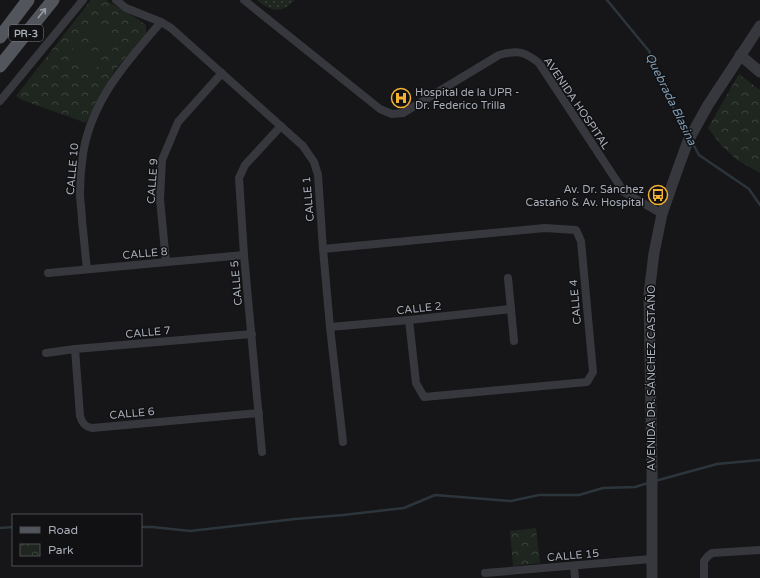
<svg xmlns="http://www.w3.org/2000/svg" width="760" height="578" viewBox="0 0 760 578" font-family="'Varela Round',sans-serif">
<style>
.grass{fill:url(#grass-dots)}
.park{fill:url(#park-crowns)}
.pitch{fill:#1e261f}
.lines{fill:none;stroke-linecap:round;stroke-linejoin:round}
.stream{stroke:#2c353c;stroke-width:2.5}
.minor{stroke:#37383d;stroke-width:8}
.tertiary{stroke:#37383d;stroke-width:11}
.primary{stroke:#53555c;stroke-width:13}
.oneway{stroke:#979ba6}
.labels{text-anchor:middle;stroke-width:3;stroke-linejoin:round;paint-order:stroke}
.shield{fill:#111113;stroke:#7b7e86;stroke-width:1}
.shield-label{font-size:10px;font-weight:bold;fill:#a8adb8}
.poi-label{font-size:11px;fill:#a8adb8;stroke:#111113;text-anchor:start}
.street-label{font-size:11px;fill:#a8adb8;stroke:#111113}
.water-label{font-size:12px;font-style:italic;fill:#7f9bb3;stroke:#111113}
</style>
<defs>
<pattern id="grass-dots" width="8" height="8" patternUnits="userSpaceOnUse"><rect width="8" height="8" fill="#1e261f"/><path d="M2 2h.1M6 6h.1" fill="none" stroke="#3c433d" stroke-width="1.8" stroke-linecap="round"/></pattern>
<pattern id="park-crowns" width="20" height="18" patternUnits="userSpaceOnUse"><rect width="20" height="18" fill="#1e261f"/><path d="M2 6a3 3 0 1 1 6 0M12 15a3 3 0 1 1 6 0" fill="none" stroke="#3c433d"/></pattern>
</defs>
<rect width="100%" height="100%" fill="#161618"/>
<!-- grass -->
<path class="grass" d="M257 0H295C281 14 272 12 257 0Z"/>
<!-- park -->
<g class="park">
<polygon points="91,0 106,0 135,17 146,25 146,33 115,70 86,123 22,100 16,96"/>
<polygon points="739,74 760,90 760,173 737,160 721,145 708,128"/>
<polygon points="536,528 540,563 513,566 510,531"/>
</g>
<!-- pitch -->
<g class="pitch">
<polygon points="94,20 120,39 110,53 84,34"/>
<polygon points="79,42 102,61 91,75 68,55"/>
</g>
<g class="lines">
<!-- stream -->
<g class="stream">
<polyline points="607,0 649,51 673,107 688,134"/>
<polyline points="692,142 699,155 749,189 760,205"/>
<polyline points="655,481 717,464 760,460"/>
<polyline points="141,527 152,527 190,531 295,519 343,515 404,508 435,495 511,501 539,495 579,495 603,488 635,487 648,483"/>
<polyline points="0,528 13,527"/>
</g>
<!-- minor -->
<g class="minor">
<polyline points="116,0 126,8 161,22 171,28 303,146 314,162 318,175 323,249 330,327 343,442"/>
<path d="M244 0 380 109 392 114 403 113 499 55C517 50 524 51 539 63L624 192 662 214"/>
<polyline points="0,101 83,0"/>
<polyline points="323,249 545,228 576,230 581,241 593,372 587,382 424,397 416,383 409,320"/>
<polyline points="166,262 160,199 162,160 178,122 222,73"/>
<path d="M87 269C85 253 84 237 82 221 82 212 80 202 80 193 80 180 81 167 83 154 91 101 127 61 161 22"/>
<polyline points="48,273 244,255"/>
<polyline points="508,278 514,341"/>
<polyline points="330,327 409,320 511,309"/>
<path d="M75 349 80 416C82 423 85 427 92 428L259 413"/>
<polyline points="46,353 75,349 252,334"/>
<polyline points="262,452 244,255 239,178 245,165 281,126"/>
<polyline points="574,566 575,578"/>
<polyline points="485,573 651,559"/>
<polyline points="704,578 704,561 708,556 712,553 760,550"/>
</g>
<!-- tertiary -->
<g class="tertiary">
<polyline points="740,55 760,72"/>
<polyline points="652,578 652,472 649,294 654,253 662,214 677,171 688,141 708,105 760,26"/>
</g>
<!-- primary -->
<g class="primary">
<polyline points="0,37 28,0"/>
<polyline points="0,66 53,0"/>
</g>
</g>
<!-- one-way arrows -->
<defs><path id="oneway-shaft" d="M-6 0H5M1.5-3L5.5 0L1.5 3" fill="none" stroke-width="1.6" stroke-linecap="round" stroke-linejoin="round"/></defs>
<use class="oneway" href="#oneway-shaft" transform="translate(42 13) rotate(-51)"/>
<!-- icons -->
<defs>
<g id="hospital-ring" transform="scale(1)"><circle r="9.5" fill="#111113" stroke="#f2b134" stroke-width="1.5"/><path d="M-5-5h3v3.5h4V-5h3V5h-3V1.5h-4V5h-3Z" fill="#f2b134"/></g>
<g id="bus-ring" transform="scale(1)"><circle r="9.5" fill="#111113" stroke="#f2b134" stroke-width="1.5"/><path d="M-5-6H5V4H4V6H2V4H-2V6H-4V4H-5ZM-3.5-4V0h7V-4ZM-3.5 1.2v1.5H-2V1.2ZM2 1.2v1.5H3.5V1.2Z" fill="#f2b134"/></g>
</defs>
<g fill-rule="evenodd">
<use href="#hospital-ring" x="401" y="98"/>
<use href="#bus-ring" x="658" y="195"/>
</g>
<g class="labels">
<!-- shield labels -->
<rect class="shield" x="9" y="25" width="34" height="16" rx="3"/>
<g class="shield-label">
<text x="26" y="37">PR-3</text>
</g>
<!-- poi labels -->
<g class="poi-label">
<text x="415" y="96">Hospital de la UPR -<tspan x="415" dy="13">Dr. Federico Trilla</tspan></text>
<text x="644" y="193" text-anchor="end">Av. Dr. Sánchez<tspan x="644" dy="13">Castaño &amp; Av. Hospital</tspan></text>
</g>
<!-- street labels -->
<g class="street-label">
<text transform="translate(577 103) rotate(56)" y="4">AVENIDA HOSPITAL</text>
<text transform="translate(72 169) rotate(-85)" y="4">CALLE 10</text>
<text transform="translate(152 181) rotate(-86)" y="4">CALLE 9</text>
<text transform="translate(308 199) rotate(-95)" y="4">CALLE 1</text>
<text transform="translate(145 253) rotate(-5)" y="4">CALLE 8</text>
<text transform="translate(236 283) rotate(-95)" y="4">CALLE 5</text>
<text transform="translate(575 302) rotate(-95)" y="4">CALLE 4</text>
<text transform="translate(419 308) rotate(-6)" y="4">CALLE 2</text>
<text transform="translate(148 332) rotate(-5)" y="4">CALLE 7</text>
<text transform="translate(651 378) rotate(-90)" y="4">AVENIDA DR. SÁNCHEZ CASTAÑO</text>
<text transform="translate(132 413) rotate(-5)" y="4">CALLE 6</text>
<text transform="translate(573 555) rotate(-5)" y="4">CALLE 15</text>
</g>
<!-- water labels -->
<g class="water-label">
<text transform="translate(671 99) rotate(64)" y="4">Quebrada Blasina</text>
</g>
</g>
<!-- legend -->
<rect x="12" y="514" width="130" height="52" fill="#111113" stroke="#4d4f55"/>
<rect x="20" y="527" width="20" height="6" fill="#53555c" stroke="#4d4f55"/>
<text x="48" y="534" font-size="12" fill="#a8adb8">Road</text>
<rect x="20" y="544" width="20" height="12" fill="url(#park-crowns)" stroke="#4d4f55"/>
<text x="48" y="554" font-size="12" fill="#a8adb8">Park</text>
</svg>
